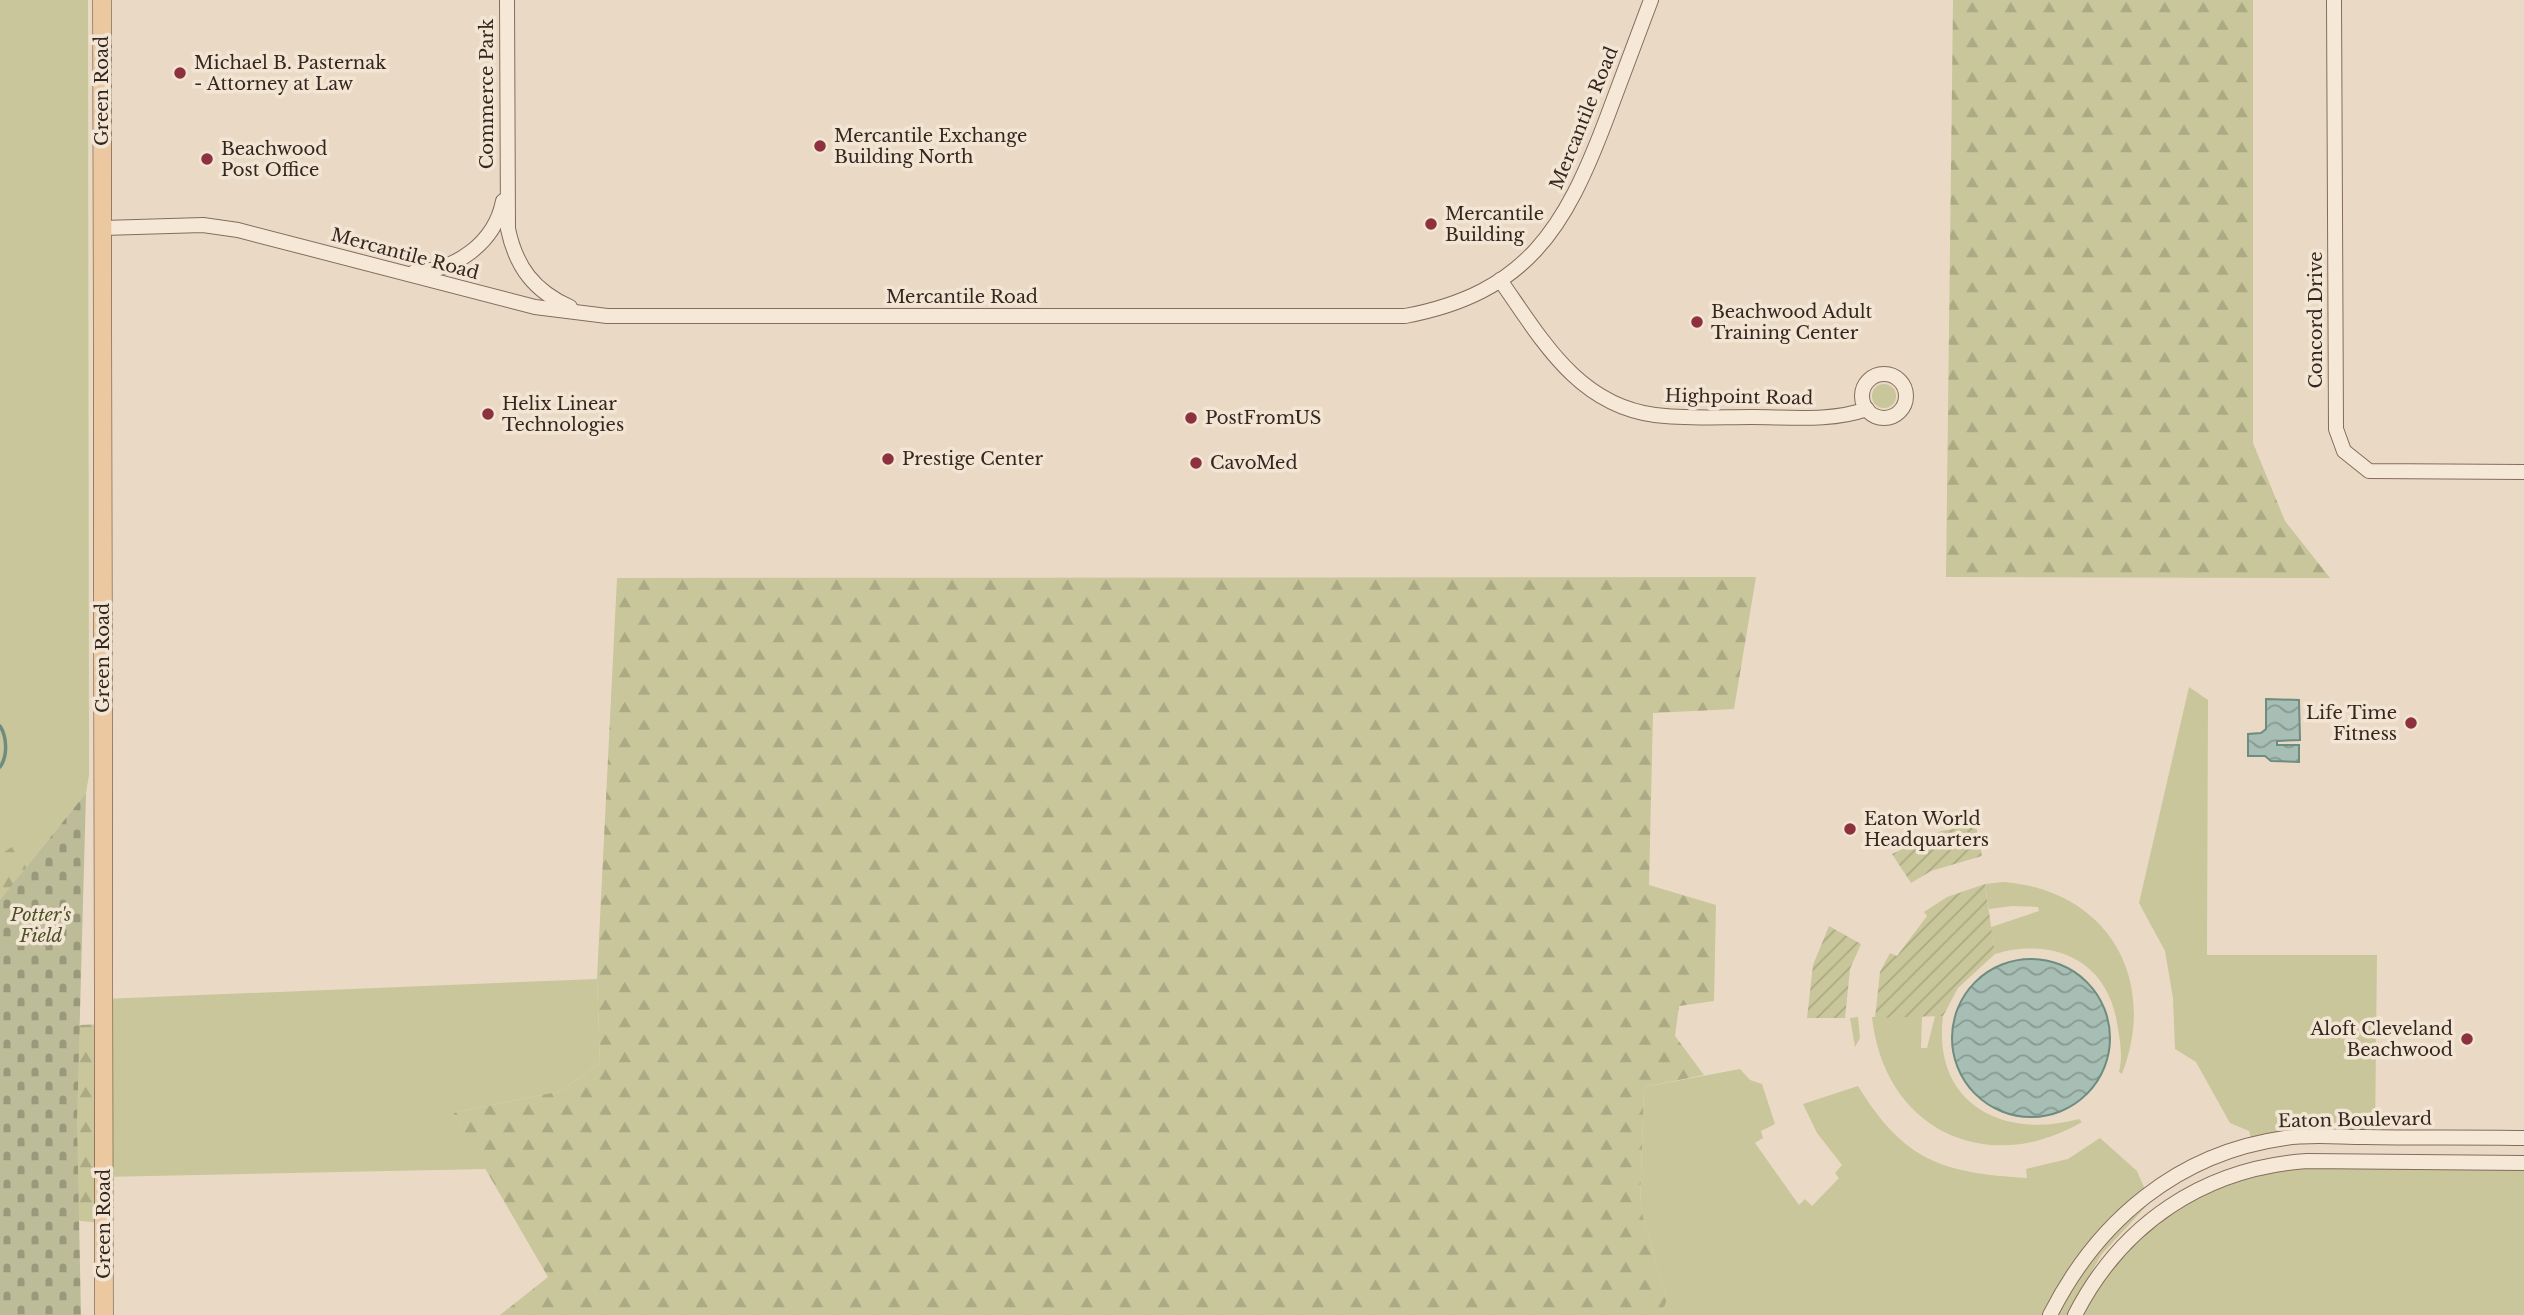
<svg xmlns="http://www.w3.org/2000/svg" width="2524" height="1315" viewBox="0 0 2524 1315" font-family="'Libre Baskerville',serif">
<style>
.grass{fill:#c8c69a}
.forest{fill:url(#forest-firs)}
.cemetery{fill:url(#cemetery-stones)}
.garden{fill:url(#garden-furrows)}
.water{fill:url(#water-waves);stroke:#6e8c80;stroke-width:2}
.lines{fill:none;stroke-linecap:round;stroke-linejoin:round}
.stream{stroke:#6e8c80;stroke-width:3.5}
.minor-casing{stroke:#846c5c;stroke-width:16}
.major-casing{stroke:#523b30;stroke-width:19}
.minor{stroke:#f6e8d7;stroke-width:14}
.major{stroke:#ebc8a0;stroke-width:18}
.poi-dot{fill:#8e313f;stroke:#f2e5d4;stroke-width:2.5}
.labels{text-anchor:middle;stroke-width:7;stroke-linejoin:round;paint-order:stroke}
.poi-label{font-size:18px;fill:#35271f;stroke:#f2e5d4;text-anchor:start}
.street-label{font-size:18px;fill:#35271f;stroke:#f2e5d4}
.park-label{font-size:18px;font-style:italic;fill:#4c5027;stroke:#f2e5d4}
</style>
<defs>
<pattern id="forest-firs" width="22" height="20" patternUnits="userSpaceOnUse" patternTransform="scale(1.75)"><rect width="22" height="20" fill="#c8c69a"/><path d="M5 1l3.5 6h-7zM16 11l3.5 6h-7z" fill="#acaa84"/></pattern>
<pattern id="cemetery-stones" width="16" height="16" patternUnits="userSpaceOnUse" patternTransform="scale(1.75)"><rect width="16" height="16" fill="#bdbc98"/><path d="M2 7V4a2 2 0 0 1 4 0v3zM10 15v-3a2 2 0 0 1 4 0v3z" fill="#9a997b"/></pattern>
<pattern id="garden-furrows" width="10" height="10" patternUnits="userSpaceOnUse" patternTransform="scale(1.75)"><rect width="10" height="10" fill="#c8c69a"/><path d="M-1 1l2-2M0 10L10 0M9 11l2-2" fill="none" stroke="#acaa84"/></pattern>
<pattern id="water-waves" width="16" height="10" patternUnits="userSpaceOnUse" patternTransform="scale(1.75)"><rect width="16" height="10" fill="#a6beb4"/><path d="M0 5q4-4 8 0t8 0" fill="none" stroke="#889a92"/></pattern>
</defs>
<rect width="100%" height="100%" fill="#eadac5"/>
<!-- grass -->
<g class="grass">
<polygon points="0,0 88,0 89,775 86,793 0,900"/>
<circle cx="1884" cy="396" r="12"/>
<polygon points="2189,687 2208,700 2207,955 2377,955 2375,1137 2253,1144 2249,1131 2230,1123 2196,1062 2175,1049 2173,998 2165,951 2139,903"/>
<path d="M2003 882C2107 890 2159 978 2122 1074L2119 1072C2123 1056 2120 1040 2117 1023 2107 960 2053 937 1995 954L1991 927 2039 911 2038 907 2012 906 1989 909 1985 884Z"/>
<polygon points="597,979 600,1063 561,1091 453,1113 486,1169 104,1177 103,999"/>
<path d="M1922 1016 1921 1048H1927L1935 1016H1943C1932 1103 2002 1140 2079 1119L2082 1122C1986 1178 1884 1129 1872 1017Z"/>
<polygon points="1858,1017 1860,1038 1855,1047 1850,1018"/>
<path d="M1740 1069 1750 1080 1762 1084 1775 1124 1761 1131 1763 1138 1755 1143 1799 1205 1805 1199 1812 1206 1839 1178 1835 1173 1842 1165 1817 1133 1803 1104 1858 1086C1904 1161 1942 1173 2027 1178L2026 1169 2068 1159 2100 1138 2137 1171 2147 1194 2128 1208 2050 1315H1661L1667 1300 1640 1206 1644 1087Z"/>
<polygon points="2524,1163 2524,1315 2075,1315 2156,1214 2252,1169"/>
<polygon points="2150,1202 2101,1255 2068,1315 2057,1315 2104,1241"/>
</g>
<!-- forest -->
<g class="forest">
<polygon points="1953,0 2253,0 2253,443 2285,521 2330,578 1946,577"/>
<polygon points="1756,577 1734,709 1653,713 1649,885 1716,905 1714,1001 1679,1006 1675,1036 1704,1075 1644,1087 1640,1206 1667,1300 1661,1315 500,1315 548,1277 453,1113 561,1091 600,1063 597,979 617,578"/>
<polygon points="16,844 48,918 0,953 0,855"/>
<polygon points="103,1024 104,1223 0,1214 0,1055 80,1025"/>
</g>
<!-- cemetery -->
<polygon class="cemetery" points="86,793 77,1122 81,1315 0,1315 0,900"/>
<!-- garden -->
<g class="garden">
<polygon points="1976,825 1982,856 1931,871 1911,883 1892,854 1941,831"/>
<polygon points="1985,884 1995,954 1958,988 1943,1016 1875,1018 1880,972 1890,953 1897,956 1927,916 1924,912 1947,897"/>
<polygon points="1829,926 1861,944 1850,969 1845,1018 1807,1018 1813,965"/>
</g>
<!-- water -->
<g class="water">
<polygon points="2266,699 2299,700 2300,740 2277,741 2277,745 2299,745 2299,762 2271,761 2265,756 2248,756 2248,734 2261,733 2266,729"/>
<circle cx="2031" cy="1038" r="79"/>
</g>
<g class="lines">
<!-- stream -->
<path class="stream" d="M0 726C7 737 8 756 0 767"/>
<!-- minor casing -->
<g class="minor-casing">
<g id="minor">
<path d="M507 0 508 229C516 267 534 291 570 307"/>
<polyline points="2334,0 2336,429 2344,451 2369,471 2524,472"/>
<path d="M103 228 203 225 238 230 535 307 607 316H1405C1527 293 1565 228 1606 120 1621 80 1636 40 1651 0"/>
<path d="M414 272C455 271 495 243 503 201"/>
<path d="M1500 280C1541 338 1577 405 1655 415 1686 419 1719 417 1751 417 1789 417 1831 422 1867 409"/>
<circle cx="1884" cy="396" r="22"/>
<path d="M2050 1315C2098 1220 2178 1153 2285 1138 2311 1134 2338 1137 2365 1137 2418 1138 2471 1137 2524 1138"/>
<path d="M2075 1315C2122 1223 2205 1168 2307 1161L2524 1163"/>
</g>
</g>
<!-- major casing -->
<g class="major-casing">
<polyline id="major" points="102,0 104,1315"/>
</g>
<!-- minor -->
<use href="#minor" class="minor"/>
<!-- major -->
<use href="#major" class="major"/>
</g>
<!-- markers -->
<g class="poi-dot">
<circle cx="180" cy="73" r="7"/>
<circle cx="820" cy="146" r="7"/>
<circle cx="207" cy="159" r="7"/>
<circle cx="1431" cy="224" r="7"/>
<circle cx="1697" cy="322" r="7"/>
<circle cx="488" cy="414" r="7"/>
<circle cx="1191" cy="418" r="7"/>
<circle cx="888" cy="459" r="7"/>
<circle cx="1196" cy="463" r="7"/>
<circle cx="2411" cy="723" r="7"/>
<circle cx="1850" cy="829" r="7"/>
<circle cx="2467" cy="1039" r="7"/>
</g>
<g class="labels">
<!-- poi labels -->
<g class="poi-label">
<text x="194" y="69">Michael B. Pasternak<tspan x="194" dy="21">- Attorney at Law</tspan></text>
<text x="834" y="142">Mercantile Exchange<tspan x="834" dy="21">Building North</tspan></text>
<text x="221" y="155">Beachwood<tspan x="221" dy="21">Post Office</tspan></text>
<text x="1445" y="220">Mercantile<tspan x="1445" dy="21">Building</tspan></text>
<text x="1711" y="318">Beachwood Adult<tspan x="1711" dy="21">Training Center</tspan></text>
<text x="502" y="410">Helix Linear<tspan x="502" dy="21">Technologies</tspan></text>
<text x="1205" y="424">PostFromUS</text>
<text x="902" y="465">Prestige Center</text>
<text x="1210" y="469">CavoMed</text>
<text x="2397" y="719" text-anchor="end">Life Time<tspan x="2397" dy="21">Fitness</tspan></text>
<text x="1864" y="825">Eaton World<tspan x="1864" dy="21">Headquarters</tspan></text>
<text x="2453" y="1035" text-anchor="end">Aloft Cleveland<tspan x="2453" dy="21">Beachwood</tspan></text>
</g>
<!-- street labels -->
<g class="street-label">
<text transform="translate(102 91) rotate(-90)" y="6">Green Road</text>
<text transform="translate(487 94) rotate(-90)" y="6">Commerce Park</text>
<text transform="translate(1584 118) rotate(-68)" y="6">Mercantile Road</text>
<text transform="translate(405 254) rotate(15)" y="6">Mercantile Road</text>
<text x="962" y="303">Mercantile Road</text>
<text transform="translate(2316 320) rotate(-90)" y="6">Concord Drive</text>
<text transform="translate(1739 397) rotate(1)" y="6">Highpoint Road</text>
<text transform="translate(103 658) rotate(-90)" y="6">Green Road</text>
<text transform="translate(2355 1120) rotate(-1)" y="6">Eaton Boulevard</text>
<text transform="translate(104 1224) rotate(-90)" y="6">Green Road</text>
</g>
<!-- park labels -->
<g class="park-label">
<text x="41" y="921">Potter's<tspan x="41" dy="21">Field</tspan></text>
</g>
</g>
</svg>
